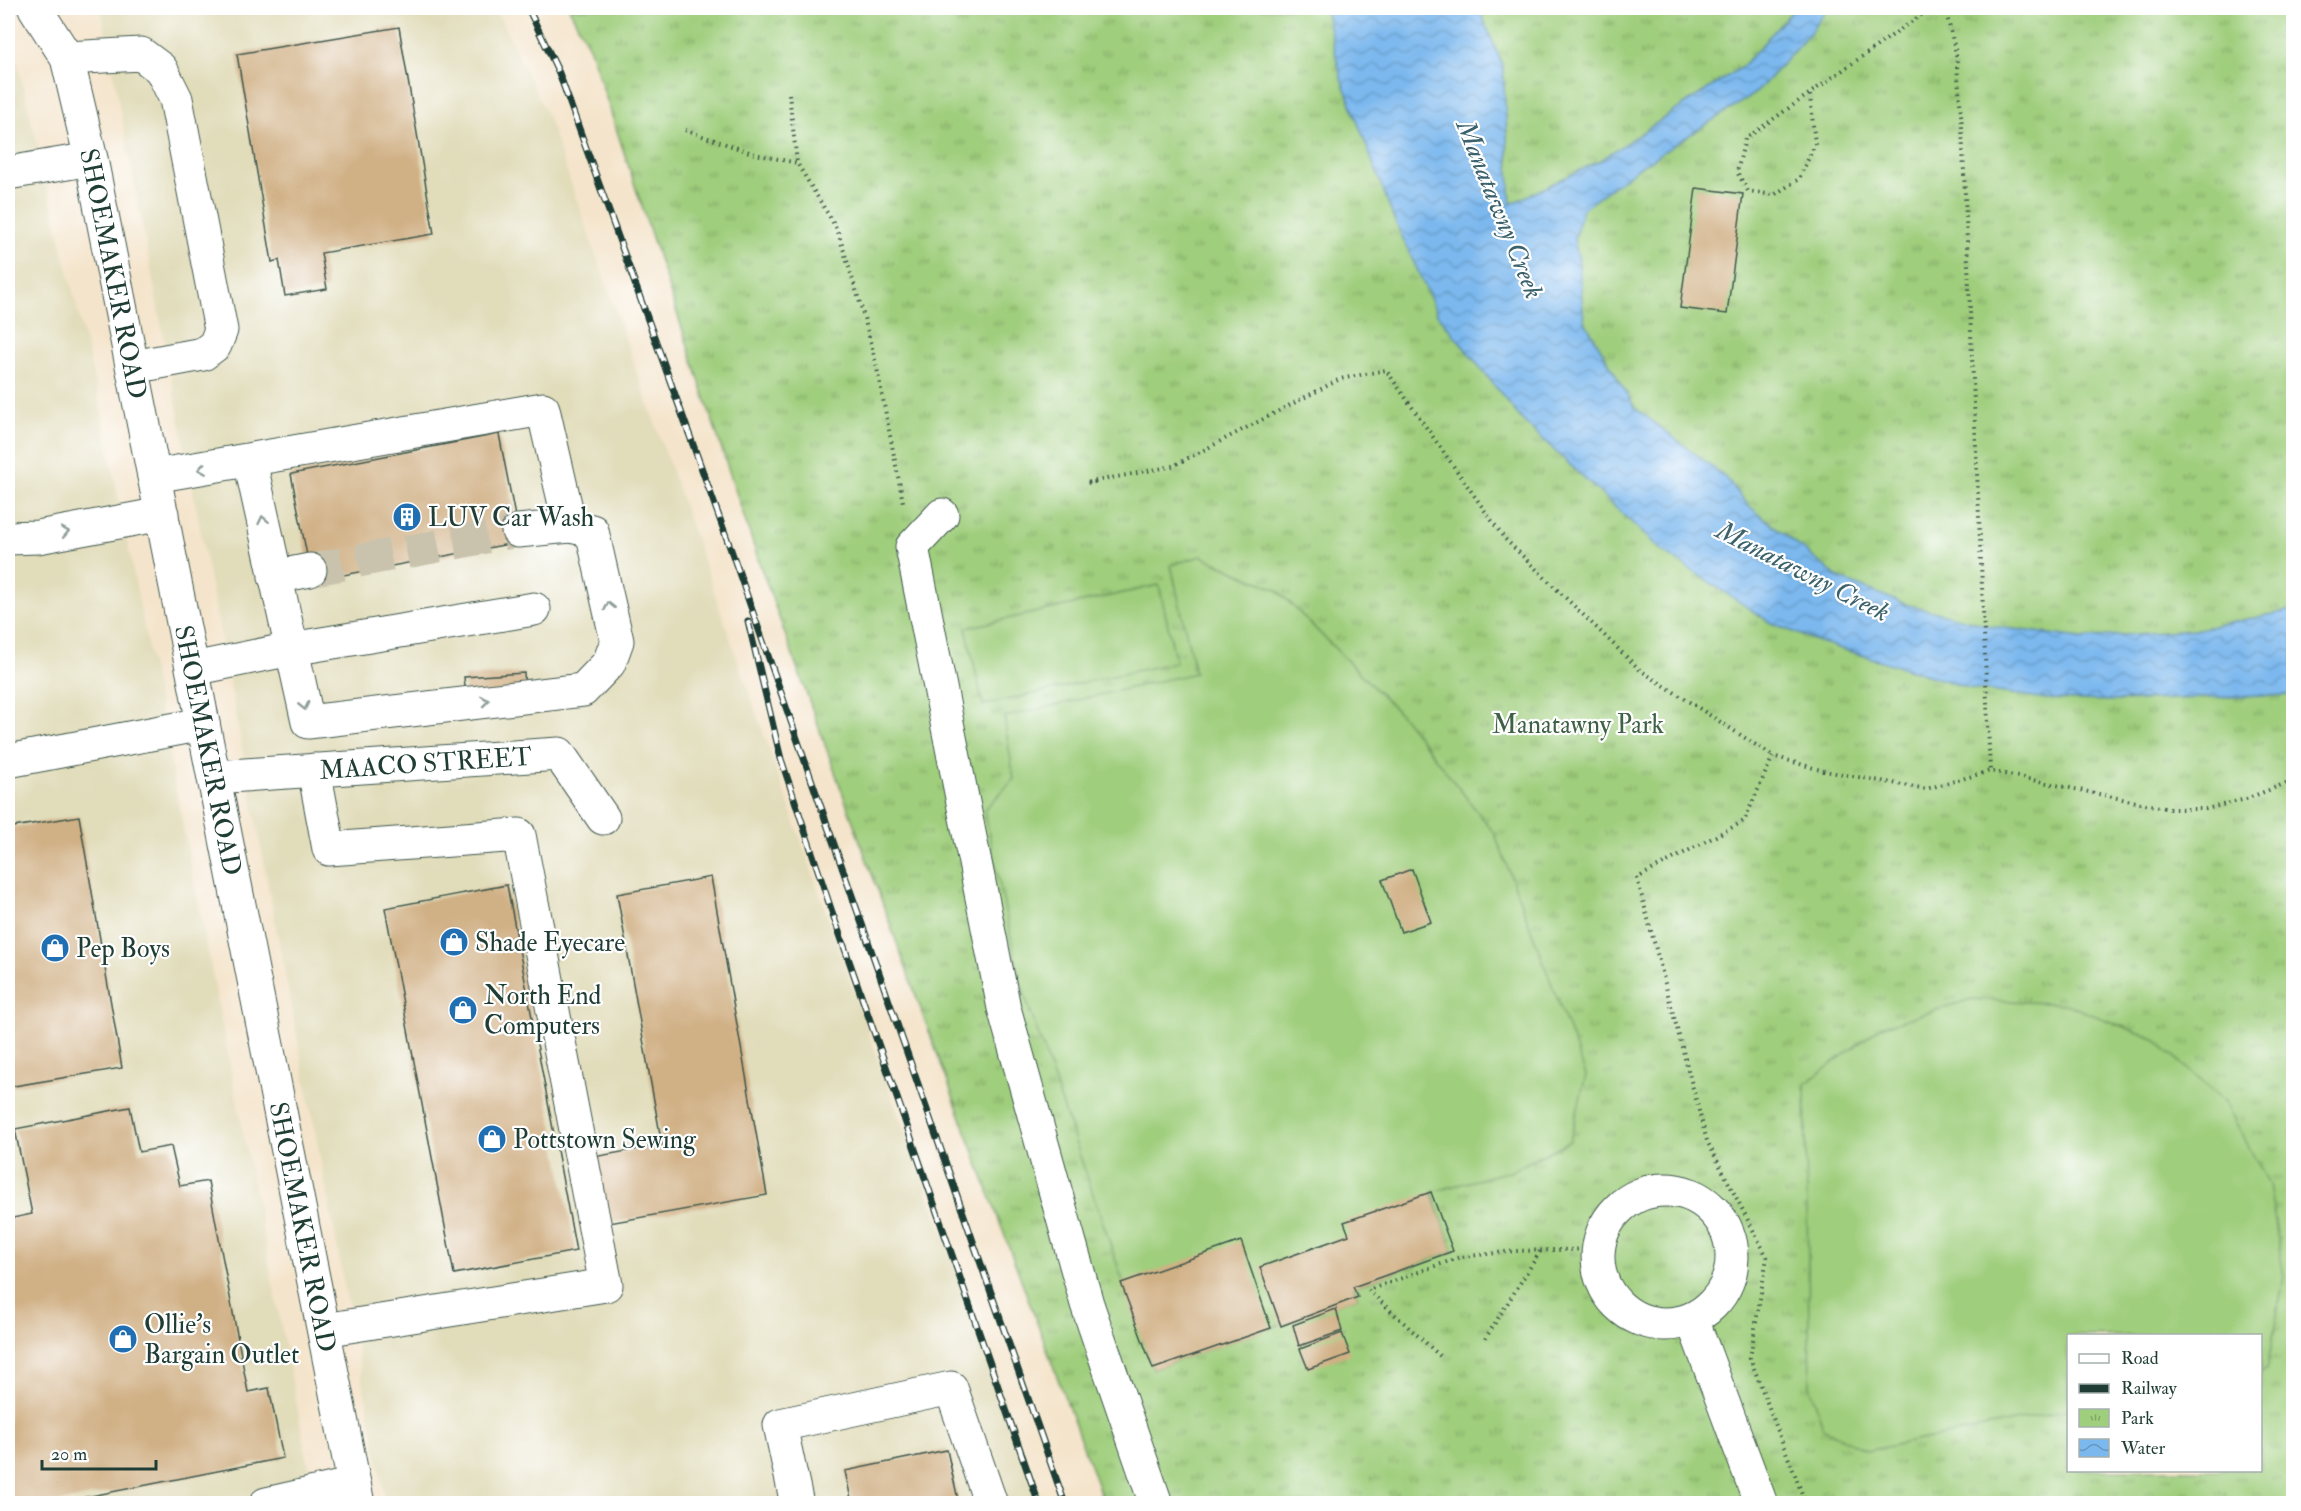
<svg xmlns="http://www.w3.org/2000/svg" width="2301" height="1511" viewBox="0 0 2301 1511" font-family="'IM FELL Double Pica',serif">
<style>
.built{fill:#e1dcba}
.park{fill:url(#park-tufts);stroke:#5f8658;stroke-width:1.5;fill-rule:evenodd}
.pitch{fill:#9fce7c;stroke:#5f8658;stroke-width:1.5}
.water{fill:url(#water-waves);stroke:#4d7a91;stroke-width:1.5}
.building{fill:#d0b085}
.lines{fill:none;stroke-linecap:round;stroke-linejoin:round}
.minor-tunnel{stroke:#c9c3ad;stroke-width:33;stroke-dasharray:33 16;stroke-linecap:butt}
.minor-casing{stroke:#3f564b;stroke-width:35}
.path{stroke:#3f564b;stroke-width:4;stroke-dasharray:1.5 4.5;stroke-linecap:butt}
.minor{stroke:#fff;stroke-width:33}
.rail-casing{stroke:#1f3d34;stroke-width:7}
.rail{stroke:#fff;stroke-width:4.5;stroke-dasharray:14;stroke-linecap:butt}
.oneway{stroke:#8f9e9a}
.labels{text-anchor:middle;stroke-width:4.5;stroke-linejoin:round;paint-order:stroke}
.street-label{font-size:26px;fill:#1f3d34;stroke:#fff}
.poi-label{font-size:26px;fill:#1f3d34;stroke:#fff;text-anchor:start}
.park-label{font-size:26px;fill:#3f6146;stroke:#fff}
.water-label{font-size:27px;font-style:italic;fill:#3b626c;stroke:#fff}
</style>
<defs>
<pattern id="park-tufts" width="24" height="20" patternUnits="userSpaceOnUse" patternTransform="scale(1.5)"><rect width="24" height="20" fill="#9fce7c"/><path d="M3 7l-1-3M5 7V3M7 7l1-3M15 17l-1-3M17 17v-4M19 17l1-3" fill="none" stroke="#81a866"/></pattern>
<pattern id="water-waves" width="16" height="10" patternUnits="userSpaceOnUse" patternTransform="scale(1.5)"><rect width="16" height="10" fill="#7bb8ee"/><path d="M0 5q4-4 8 0t8 0" fill="none" stroke="#6497c2"/></pattern>
</defs>
<rect width="100%" height="100%" fill="#fff"/>
<filter id="ink" filterUnits="userSpaceOnUse"><feTurbulence type="fractalNoise" baseFrequency=".0167" numOctaves="2"/><feDisplacementMap in="SourceGraphic" scale="12" xChannelSelector="R" yChannelSelector="G"/><feConvolveMatrix kernelMatrix="1 2 1 2 8 2 1 2 1" color-interpolation-filters="sRGB"/></filter>
<filter id="wash" filterUnits="userSpaceOnUse"><feTurbulence type="fractalNoise" baseFrequency=".008" numOctaves="4" result="noise"/><feDisplacementMap in="SourceGraphic" scale="24" xChannelSelector="R" yChannelSelector="G"/><feGaussianBlur stdDeviation="1.35" result="paint"/><feColorMatrix in="noise" values="0 0 0 0 0 0 0 0 0 0 0 0 0 0 0 0 0 1.4 0 .05"/><feComposite in="paint" operator="in"/></filter>
<g filter="url(#wash)">
<rect width="100%" height="100%" fill="#f4e4cb"/>
<!-- built -->
<g class="built">
<polygon points="94,8 495,8 547,115 871,1040 1043,1503 386,1503 102,14"/>
<polygon points="8,49 17,61 100,403 316,1503 8,1503"/>
</g>
<!-- park -->
<path class="park" d="M569 8H2293V1503H1104L928 1029 760 565 590 49ZM2068 1336H2260V1470H2068Z"/>
<!-- pitch -->
<g class="pitch">
<polygon points="1201,556 1277,590 1403,717 1495,834 1586,1075 1570,1141 1513,1170 1432,1192 1453,1251 1354,1287 1358,1297 1153,1369 1020,981 984,810 1014,779 1004,717 1195,673 1171,565"/>
<polygon points="1159,585 1176,662 983,705 966,628"/>
<polygon points="1972,999 2066,1004 2154,1039 2224,1101 2269,1184 2284,1277 2267,1370 2261,1371 2260,1336 2068,1336 2068,1410 1866,1451 1823,1428 1810,1385 1805,1084 1881,1027"/>
</g>
<!-- water -->
<polygon class="water" points="1325,8 1479,8 1503,67 1511,204 1599,161 1743,66 1795,8 1827,8 1810,33 1757,92 1638,168 1583,209 1574,240 1578,255 1584,320 1635,408 1724,476 1749,506 1839,578 1905,604 1990,626 2081,638 2193,630 2293,610 2293,695 2112,701 2047,699 1969,688 1819,642 1771,623 1661,550 1523,421 1438,315 1394,219 1341,78"/>
<g id="blocks">
<!-- building -->
<g class="building">
<polygon points="399,27 434,234 321,253 327,289 285,296 279,260 272,262 237,54"/>
<polygon points="1696,188 1743,194 1727,314 1680,308"/>
<polygon points="499,434 520,542 312,581 291,474"/>
<polygon points="524,673 525,691 466,695 464,677"/>
<polygon points="79,816 122,1068 8,1087 8,828"/>
<polygon points="1412,869 1431,922 1401,932 1382,880"/>
<polygon points="711,877 767,1195 604,1224 593,1157 662,1145 617,894"/>
<polygon points="507,885 576,1251 454,1274 385,908"/>
<polygon points="130,1107 139,1152 171,1146 180,1186 208,1181 248,1392 269,1388 283,1458 51,1504 8,1504 8,1219 32,1214 15,1129"/>
<polygon points="1431,1192 1453,1251 1353,1287 1358,1297 1281,1326 1260,1267 1349,1235 1344,1222"/>
<polygon points="1241,1241 1271,1328 1153,1369 1121,1283"/>
<polygon points="1336,1309 1342,1331 1299,1346 1293,1325"/>
<polygon points="1342,1333 1350,1354 1308,1369 1300,1349"/>
<polygon points="947,1450 959,1504 852,1504 845,1471"/>
</g>
</g>
</g>
<g filter="url(#ink)">
<use href="#blocks" fill-opacity="0" stroke="#3f564b" stroke-width="1.5"/>
<g class="lines">
<!-- minor-tunnel -->
<polyline class="minor-tunnel" points="310,570 518,531"/>
<!-- minor casing -->
<g class="minor-casing">
<g id="minor">
<path id="s1" d="M35 8 67 58 91 159 358 1504"/>
<polyline points="67,58 141,54 161,69 176,99 221,330 215,345 203,354 133,367"/>
<polyline points="8,173 91,159"/>
<polyline points="250,461 308,722 583,690 609,663 617,641 592,531 570,526 518,531"/>
<polyline points="154,476 543,409 570,526"/>
<polyline points="942,515 912,547 1004,1008 1087,1304 1156,1504"/>
<polyline points="8,538 38,537 162,514"/>
<polyline points="275,577 310,570"/>
<polyline points="193,669 291,649 534,609"/>
<polyline points="8,761 203,724"/>
<polyline points="314,770 329,849 519,835 606,1285 324,1330"/>
<path id="s2" d="M214 777 559 754 603 818"/>
<circle cx="1665" cy="1257" r="67"/>
<polyline points="1692,1319 1761,1504"/>
<polyline points="266,1504 354,1484"/>
<polyline points="797,1504 780,1425 951,1388 991,1504"/>
</g>
</g>
<!-- path -->
<g class="path">
<polyline points="1945,8 1956,53 1962,126 1990,771"/>
<polyline points="789,94 797,163 837,229 861,306 876,363 903,502"/>
<polyline points="1810,95 1815,144 1799,179 1774,195 1748,191 1737,172 1745,139 1931,8"/>
<polyline points="685,130 755,154 797,163"/>
<polyline points="1095,482 1086,483 1173,466 1340,379 1386,370 1504,538 1640,670 1773,756"/>
<polyline points="1485,1339 1541,1250"/>
<polyline points="1440,1356 1368,1290 1461,1257 1514,1251 1599,1249"/>
<polyline points="1806,1504 1750,1358 1767,1257 1707,1141 1637,878 1744,821 1773,756 1824,771 1926,789 1990,771 2169,809 2206,809 2246,799 2294,780"/>
</g>
<!-- minor -->
<use href="#minor" class="minor"/>
<!-- rail casing -->
<g class="rail-casing">
<g id="rail">
<polyline points="528,8 559,73 731,550 1065,1504"/>
<polyline points="748,621 781,759 831,909 1039,1504"/>
</g>
</g>
<!-- rail -->
<use href="#rail" class="rail"/>
</g>
<!-- one-way arrows -->
<defs><path id="oneway-chevron" d="M-2-3.5L2.5 0L-2 3.5" fill="none" stroke-width="1.6" stroke-linecap="round" stroke-linejoin="round" transform="scale(1.5)"/></defs>
<g class="oneway">
<use href="#oneway-chevron" transform="translate(202 469) rotate(171)"/>
<use href="#oneway-chevron" transform="translate(263 520) rotate(-102)"/>
<use href="#oneway-chevron" transform="translate(65 532) rotate(-11)"/>
<use href="#oneway-chevron" transform="translate(609 606) rotate(-103)"/>
<use href="#oneway-chevron" transform="translate(485 701) rotate(-7)"/>
<use href="#oneway-chevron" transform="translate(304 706) rotate(77)"/>
</g>
</g>
<!-- icons -->
<defs>
<g id="building-disc" transform="scale(1.5)"><circle r="9.5" fill="#1f6fb2" stroke="#fff"/><path d="M-4-6H4V6H1V3H-1V6H-4ZM-2.5-4.3h1.7v1.8h-1.7ZM.8-4.3h1.7v1.8H.8ZM-2.5-1h1.7V.8h-1.7ZM.8-1h1.7V.8H.8Z" fill="#fff"/></g>
<g id="shop-disc" transform="scale(1.5)"><circle r="9.5" fill="#1f6fb2" stroke="#fff"/><path d="M-5-2.5h2.3a2.7 3.5 0 0 1 5.4 0H5L5.5 6h-11ZM-1.5-2.5h3a1.5 2.3 0 0 0-3 0Z" fill="#fff"/></g>
</defs>
<g fill-rule="evenodd">
<use href="#building-disc" x="407" y="517"/>
<use href="#shop-disc" x="454" y="942"/>
<use href="#shop-disc" x="55" y="948"/>
<use href="#shop-disc" x="463" y="1010"/>
<use href="#shop-disc" x="492" y="1139"/>
<use href="#shop-disc" x="123" y="1339"/>
</g>
<g class="labels">
<!-- street labels -->
<g class="street-label">
<text dy="9" stroke="none"><textPath href="#s1" startOffset="280">SHOEMAKER ROAD</textPath></text>
<text dy="9" stroke="none"><textPath href="#s1" startOffset="766">SHOEMAKER ROAD</textPath></text>
<text dy="9" stroke="none"><textPath href="#s2" startOffset="212">MAACO STREET</textPath></text>
<text dy="9" stroke="none"><textPath href="#s1" startOffset="1252">SHOEMAKER ROAD</textPath></text>
</g>
<!-- poi labels -->
<g class="poi-label">
<text x="428" y="526">LUV Car Wash</text>
<text x="475" y="951">Shade Eyecare</text>
<text x="76" y="957">Pep Boys</text>
<text x="484" y="1004">North End<tspan x="484" dy="30">Computers</tspan></text>
<text x="513" y="1148">Pottstown Sewing</text>
<text x="144" y="1333">Ollie's<tspan x="144" dy="30">Bargain Outlet</tspan></text>
</g>
<!-- park labels -->
<g class="park-label">
<text x="1578" y="733">Manatawny Park</text>
</g>
<!-- water labels -->
<g class="water-label">
<text transform="translate(1500 209) rotate(68)" y="9">Manatawny Creek</text>
<text transform="translate(1803 571) rotate(27)" y="9">Manatawny Creek</text>
</g>
</g>
<!-- margin -->
<rect width="2301" height="1511" fill="none" stroke="#fff" stroke-width="30"/>
<!-- legend -->
<rect x="2067" y="1334" width="195" height="138" fill="#ffffff" stroke="#a5b1ae" stroke-width="1.5"/>
<rect x="2079" y="1354" width="30" height="9" fill="#ffffff" stroke="#a5b1ae" stroke-width="1.5"/>
<text x="2121" y="1364" font-size="18" fill="#1f3d34">Road</text>
<rect x="2079" y="1384" width="30" height="9" fill="#1f3d34" stroke="#a5b1ae" stroke-width="1.5"/>
<text x="2121" y="1394" font-size="18" fill="#1f3d34">Railway</text>
<rect x="2079" y="1409" width="30" height="18" fill="url(#park-tufts)" stroke="#a5b1ae" stroke-width="1.5"/>
<text x="2121" y="1424" font-size="18" fill="#1f3d34">Park</text>
<rect x="2079" y="1439" width="30" height="18" fill="url(#water-waves)" stroke="#a5b1ae" stroke-width="1.5"/>
<text x="2121" y="1454" font-size="18" fill="#1f3d34">Water</text>
<!-- scale -->
<path d="M42 1460v9h114v-9" fill="none" stroke="#1f3d34" stroke-width="3"/>
<text x="51" y="1460" font-size="18" fill="#1f3d34" stroke="#ffffff" stroke-width="4.5" paint-order="stroke">20 m</text>
</svg>
